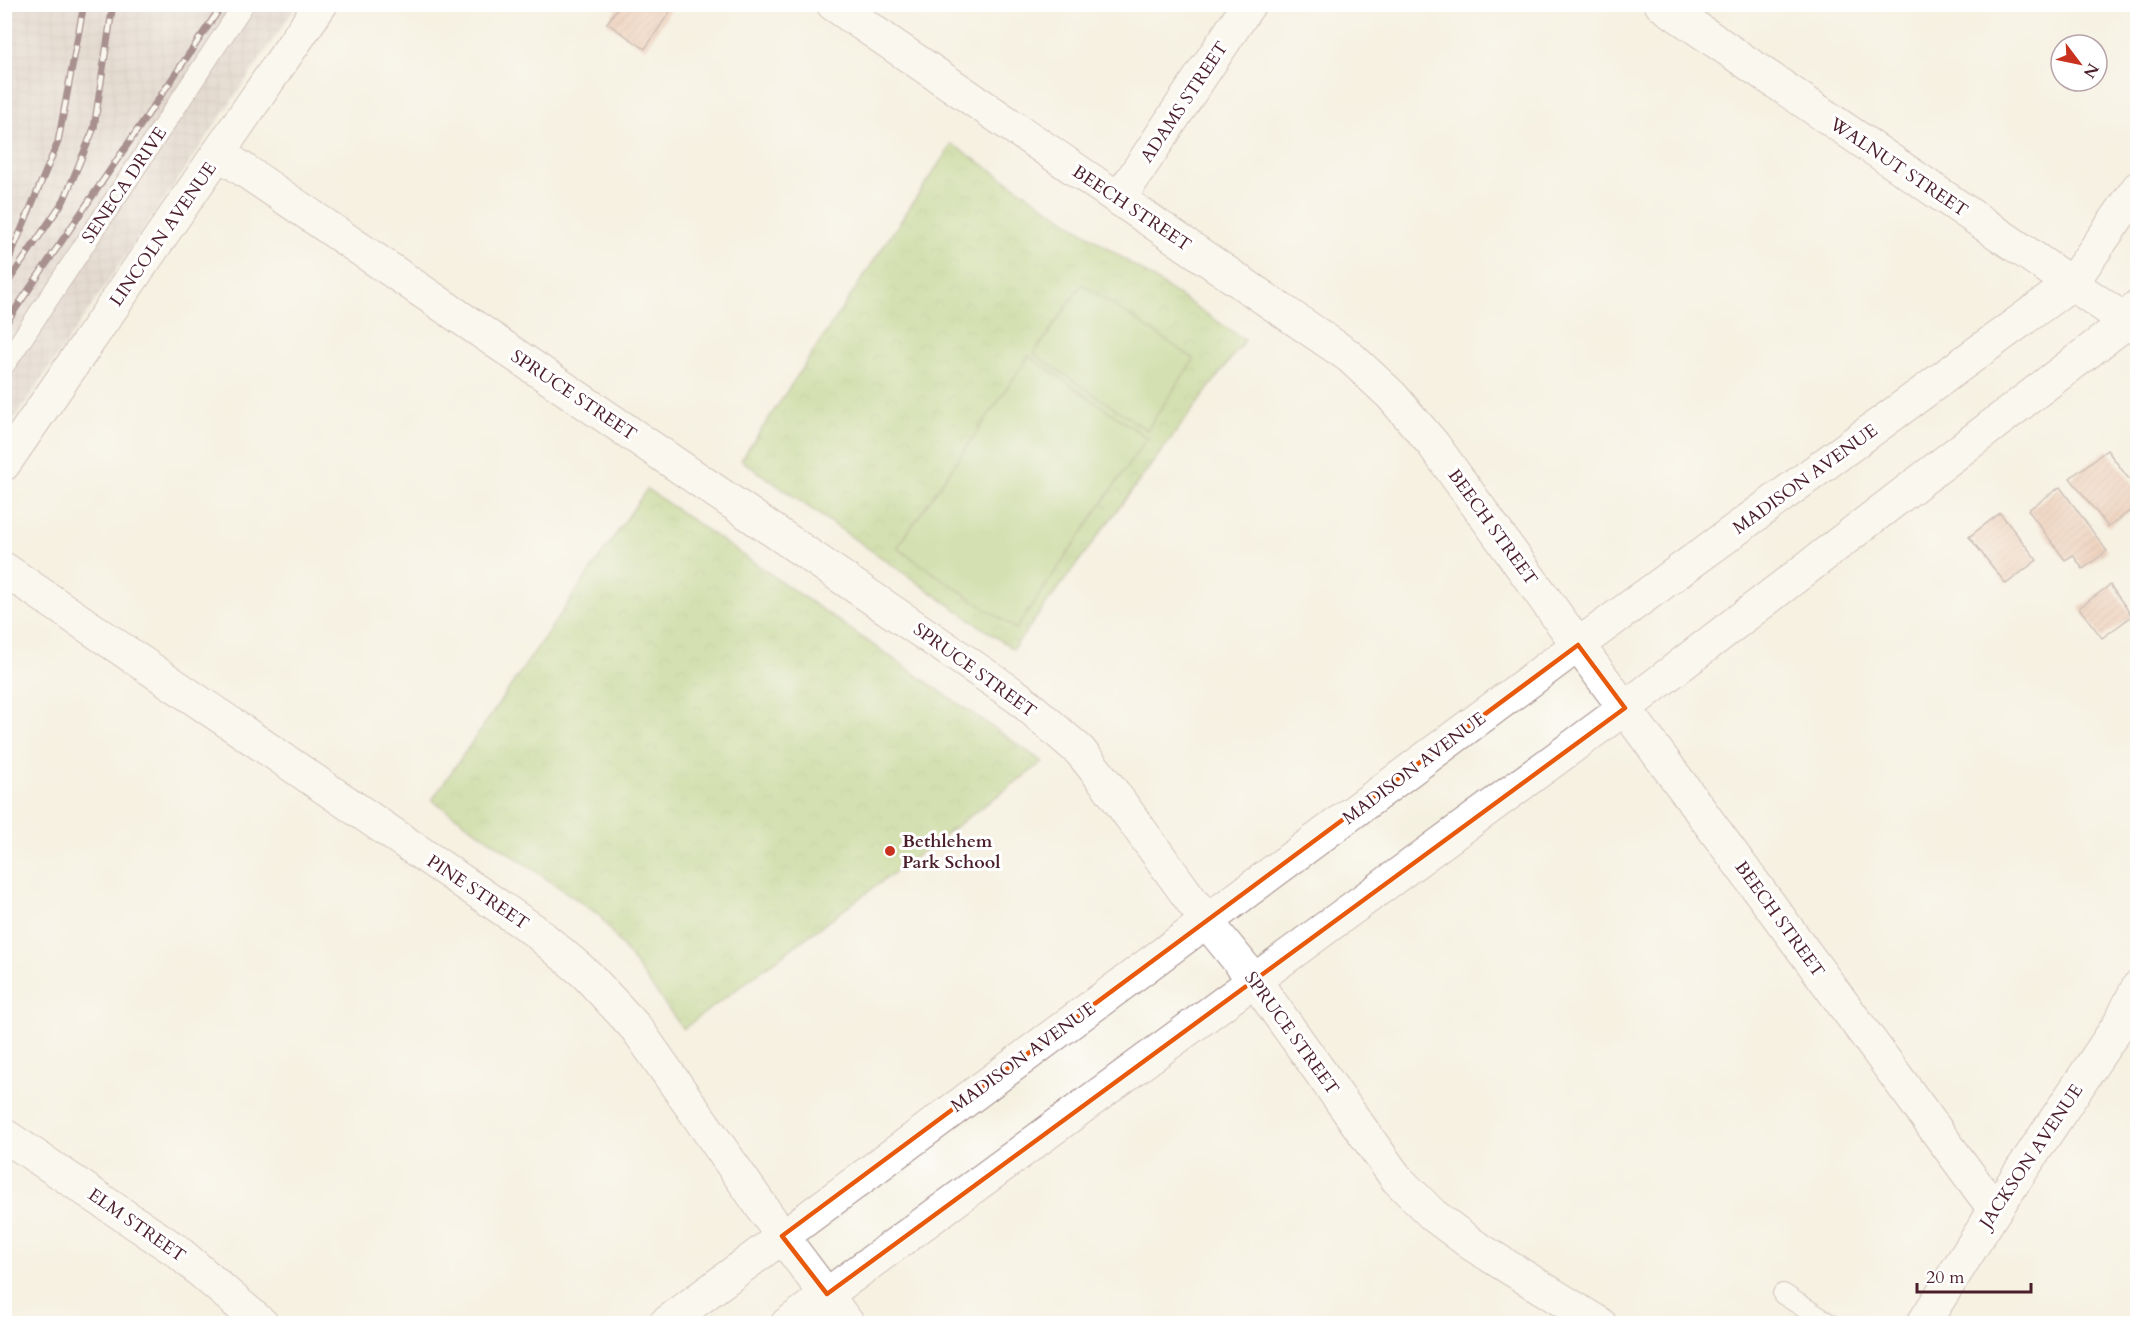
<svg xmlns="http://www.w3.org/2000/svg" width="2142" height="1328" viewBox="0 0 2142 1328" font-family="Cardo,serif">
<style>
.industrial{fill:url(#industrial-grid)}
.park{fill:url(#park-crowns);stroke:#7a7650;stroke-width:1.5}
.pitch{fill:#aacc74;stroke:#7a7650;stroke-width:1.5}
.building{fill:url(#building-hatch)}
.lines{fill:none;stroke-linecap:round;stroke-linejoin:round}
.lane-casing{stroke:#a08886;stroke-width:22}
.street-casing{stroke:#a08886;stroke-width:35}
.lane{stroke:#fff;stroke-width:20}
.street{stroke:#fff;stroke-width:33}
.rail-casing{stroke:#4a1f2b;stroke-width:7}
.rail{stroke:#fff;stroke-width:4.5;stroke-dasharray:14;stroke-linecap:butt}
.marked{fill:none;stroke:#e8590c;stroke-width:4.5;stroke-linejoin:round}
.poi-dot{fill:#c8321e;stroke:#fff;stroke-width:2}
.labels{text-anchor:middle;stroke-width:6;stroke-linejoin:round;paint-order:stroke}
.street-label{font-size:18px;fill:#4a1f2b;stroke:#fff}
.poi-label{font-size:18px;font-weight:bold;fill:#4a1f2b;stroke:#fff;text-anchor:start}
</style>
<defs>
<pattern id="industrial-grid" width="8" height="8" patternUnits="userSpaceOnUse" patternTransform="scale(1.5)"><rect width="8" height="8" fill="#cfc0bb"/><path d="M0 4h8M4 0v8" fill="none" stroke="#b3a5a1"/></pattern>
<pattern id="park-crowns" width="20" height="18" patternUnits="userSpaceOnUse" patternTransform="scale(1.5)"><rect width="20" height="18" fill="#aacc74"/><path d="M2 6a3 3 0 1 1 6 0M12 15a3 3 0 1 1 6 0" fill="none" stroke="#94af65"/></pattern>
<pattern id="building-hatch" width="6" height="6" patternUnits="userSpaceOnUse" patternTransform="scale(1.5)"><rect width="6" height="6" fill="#e7af94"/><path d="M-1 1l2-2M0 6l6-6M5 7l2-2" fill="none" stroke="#bd8e79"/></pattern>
</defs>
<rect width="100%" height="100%" fill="#fff"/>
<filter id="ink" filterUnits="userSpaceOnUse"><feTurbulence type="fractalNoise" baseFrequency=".0167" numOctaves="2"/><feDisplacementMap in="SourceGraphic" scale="12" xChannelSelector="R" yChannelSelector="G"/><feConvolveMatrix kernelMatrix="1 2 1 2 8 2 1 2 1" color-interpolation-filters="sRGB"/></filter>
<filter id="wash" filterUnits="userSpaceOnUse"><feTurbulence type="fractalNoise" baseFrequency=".008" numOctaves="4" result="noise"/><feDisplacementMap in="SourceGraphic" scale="24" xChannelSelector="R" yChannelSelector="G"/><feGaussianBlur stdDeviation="1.35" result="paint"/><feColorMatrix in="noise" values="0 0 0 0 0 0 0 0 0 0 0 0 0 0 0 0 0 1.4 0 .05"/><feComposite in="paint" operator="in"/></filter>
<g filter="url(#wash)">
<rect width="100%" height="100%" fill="#f5f1e1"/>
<!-- industrial -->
<polygon class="industrial" points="5,5 297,5 5,433"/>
<!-- park -->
<g class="park">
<polygon points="952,144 1245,340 1013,649 741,460"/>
<polygon points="647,489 1043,762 683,1029 599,915 432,800"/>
</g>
<!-- pitch -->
<g class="pitch">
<polygon points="1082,284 1194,359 1147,430 1034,354"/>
<polygon points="1029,356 1147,438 1016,629 897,548"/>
</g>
<g id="blocks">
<!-- building -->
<g class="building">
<polygon points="620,4 675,4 645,49 607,23"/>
<polygon points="2107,450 2138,491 2138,505 2108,527 2070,478"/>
<polygon points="2060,487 2107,551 2083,569 2073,555 2065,560 2028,510"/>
<polygon points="2000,513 2037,560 2006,584 1969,537"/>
<polygon points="2110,585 2132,616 2102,638 2079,608"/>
</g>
</g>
</g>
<g filter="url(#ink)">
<use href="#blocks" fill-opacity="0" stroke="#a08886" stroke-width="1.5"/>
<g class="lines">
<!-- lane casing -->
<g class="lane-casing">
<g id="lane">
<polyline points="4,366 244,4"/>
<polyline points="1783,1294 1830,1324"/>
</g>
</g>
<!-- street casing -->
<g class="street-casing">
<g id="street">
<polyline points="833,4 1349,356 1391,395 1433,444 1578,645 1995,1210"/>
<polyline points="1661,4 2138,329"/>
<polyline points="219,153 1019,698 1080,751 1109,787 1207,922 1255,981 1397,1179 1433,1215 1473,1245 1600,1324"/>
<polyline points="1119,199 1249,4"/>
<polyline points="4,464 321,4"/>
<polyline points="4,569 535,931 587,975 637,1029 782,1236 848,1324"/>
<polyline points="4,1135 177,1251 262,1324"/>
<polyline points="665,1324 1578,645 2071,284 2138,188"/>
<polyline points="787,1324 1625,708 2127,322 2138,306"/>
<polyline points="1923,1324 1995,1210 2120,1023 2138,987"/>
</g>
</g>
<!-- lane -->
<use href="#lane" class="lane"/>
<!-- street -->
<use href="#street" class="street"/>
<!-- rail casing -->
<g class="rail-casing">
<g id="rail">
<polyline points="4,271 58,142 84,4"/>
<polyline points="4,288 64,200 94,128 113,4"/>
<polyline points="4,326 223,4"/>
</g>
</g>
<!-- rail -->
<use href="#rail" class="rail"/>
</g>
</g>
<!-- marked area -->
<path d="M0 0H2142V1328H0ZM1578 645 1625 708 827 1294 782 1236Z" fill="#f5f1e1" fill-opacity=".55" fill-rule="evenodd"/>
<path class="marked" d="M1578 645 1625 708 827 1294 782 1236Z"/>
<!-- markers -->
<circle class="poi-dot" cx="890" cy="851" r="6"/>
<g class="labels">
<!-- street labels -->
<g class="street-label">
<text transform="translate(1184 102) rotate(-56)" y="6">ADAMS STREET</text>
<text transform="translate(1899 167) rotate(34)" y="6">WALNUT STREET</text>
<text transform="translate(124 185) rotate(-56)" y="6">SENECA DRIVE</text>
<text transform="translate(1132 208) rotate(34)" y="6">BEECH STREET</text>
<text transform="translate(163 234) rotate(-55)" y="6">LINCOLN AVENUE</text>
<text transform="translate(574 395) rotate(34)" y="6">SPRUCE STREET</text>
<text transform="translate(1805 479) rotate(-36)" y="6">MADISON AVENUE</text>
<text transform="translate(1493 527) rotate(54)" y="6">BEECH STREET</text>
<text transform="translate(975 670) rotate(36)" y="6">SPRUCE STREET</text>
<text transform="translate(1414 768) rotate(-37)" y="6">MADISON AVENUE</text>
<text transform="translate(478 892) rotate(34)" y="6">PINE STREET</text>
<text transform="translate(1780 919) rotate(54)" y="6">BEECH STREET</text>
<text transform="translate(1292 1033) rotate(54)" y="6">SPRUCE STREET</text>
<text transform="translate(1023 1057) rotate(-36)" y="6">MADISON AVENUE</text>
<text transform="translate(2031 1156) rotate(-56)" y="6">JACKSON AVENUE</text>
<text transform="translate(137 1225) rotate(35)" y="6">ELM STREET</text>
</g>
<!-- poi labels -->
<g class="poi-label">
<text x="902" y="847">Bethlehem<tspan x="902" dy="21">Park School</tspan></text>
</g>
</g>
<!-- margin -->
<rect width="2142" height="1328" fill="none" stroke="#fff" stroke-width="24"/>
<!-- north arrow -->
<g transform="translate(2079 63) rotate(122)"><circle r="28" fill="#ffffff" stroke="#b7a5aa" stroke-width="1.5"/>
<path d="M0-4.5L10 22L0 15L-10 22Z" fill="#c8321e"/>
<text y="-9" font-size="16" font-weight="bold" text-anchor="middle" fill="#4a1f2b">N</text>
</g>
<!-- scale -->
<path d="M1917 1283v9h114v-9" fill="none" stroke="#4a1f2b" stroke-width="3"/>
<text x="1926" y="1283" font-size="18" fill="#4a1f2b" stroke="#ffffff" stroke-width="4.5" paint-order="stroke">20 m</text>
</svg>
